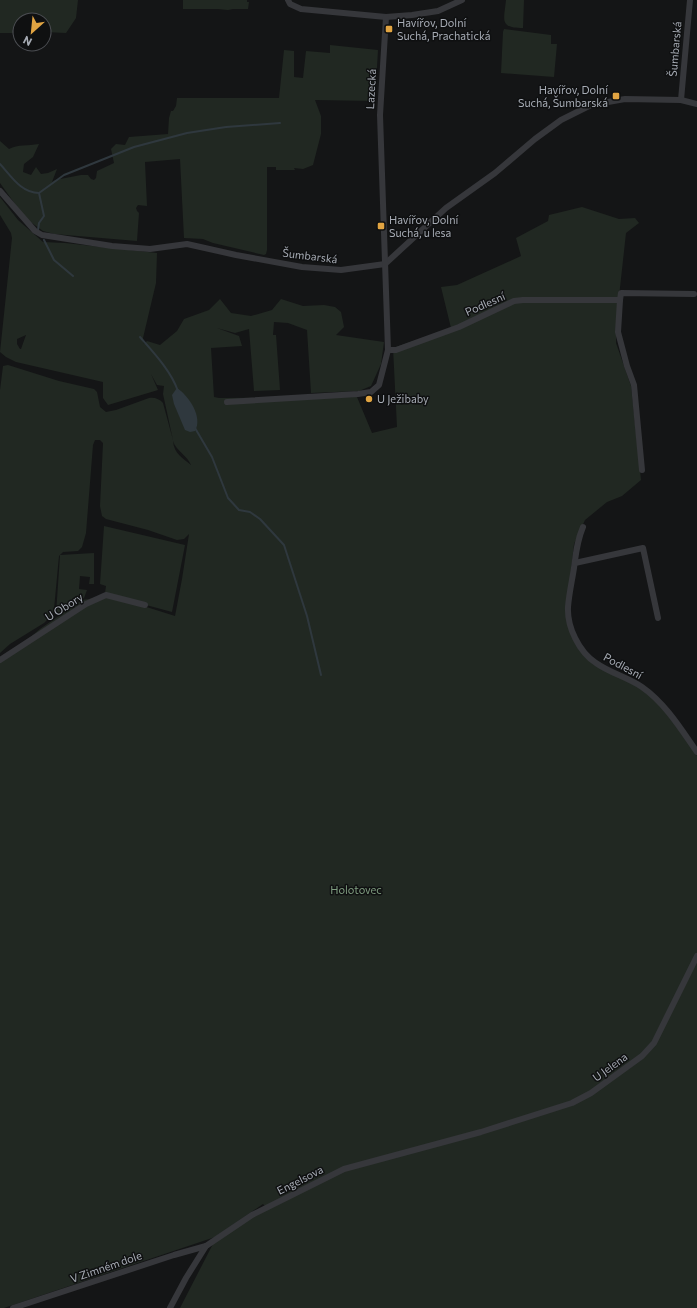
<svg xmlns="http://www.w3.org/2000/svg" width="697" height="1308" viewBox="0 0 697 1308" font-family="Commissioner,sans-serif">
<style>
.green{fill:#212822;fill-rule:evenodd}
.water{fill:#2f383e}
.lines{fill:none;stroke-linecap:round;stroke-linejoin:round}
.stream{stroke:#2f383e;stroke-width:2}
.street{stroke:#36373b;stroke-width:6}
.poi-dot{fill:#e1a442;stroke:#0f1011;stroke-width:1.5}
.labels{text-anchor:middle;stroke-width:3;stroke-linejoin:round;paint-order:stroke}
.poi-label{font-size:11px;fill:#a7acb5;stroke:#0f1011;text-anchor:start}
.street-label{font-size:11px;fill:#a7acb5;stroke:#0f1011}
.park-label{font-size:11px;fill:#809e81;stroke:#0f1011}
</style>
<rect width="100%" height="100%" fill="#141516"/>
<!-- green -->
<g class="green">
<polygon points="0,0 78,0 76,18 66,33 44,32 44,20 20,20 20,33 0,33"/>
<polygon points="183,0 247,0 247,2 249,2 248,9 233,9 228,10 218,9 183,9"/>
<path d="M506 0H524L523 28C499 28 504 20 506 0Z"/>
<polygon points="504,29 551,35 551,44 557,44 554,77 501,73 503,32"/>
<path d="M330 45 378 50 375 101 315 100 321 116V134L313 165 303 169 294 168 295 170H276V167H267V250L266 254 264 255 213 243 203 239 184 238 180 159 145 162 147 206 138 205 136 208 137 211 139 213 137 241 54 234 43 231 25 218 0 183V141L9 149C18 144 28 146 39 144L33 157 24 164 23 172 31 175 36 167 41 174 48 173 57 169 52 182 55 180 81 175H88L91 179 94 180 96 178 97 171 114 163 111 149 116 144 125 145 129 137 168 134 169 118 171 111H173L176 106 177 98H279L284 50 294 51V77L303 78 306 51 330 53Z"/>
<path d="M0 197 18 220 43 242 65 243 157 253 156 283 143 338 144 344 147 341 160 345 177 331 184 319 209 310 220 299 231 313 251 316 272 310 281 299 303 306 324 305 335 307 341 312 344 327 336 335 384 342 381 364 371 386 359 391 311 393 307 330 288 323 274 322 273 335H276L280 390 254 391 249 329 235 333 217 328 239 336 242 346 211 348 214 397 219 398 357 397 372 433 397 427 393 348 451 328 441 287 457 285 521 256 516 238 548 221 549 215 582 207 619 219 635 218 639 223 626 233 616 324V343L631 386 641 480 622 496 607 502 585 520 574 544 567 606 578 648 641 689 655 700 674 722 697 756V1308H180L216 1238 267 1208 263 1204 215 1237 4 1308H0V663L40 629 82 600 102 597 118 598 175 616 182 579 189 534 184 539 177 540 148 530 106 519 102 516 100 506 103 443 100 440H95L93 445 86 533 82 547 78 551 63 552 59 556 54 609 50 617 44 623 10 644 0 653V390L3 366 8 365 59 381 94 389 97 392 100 407 106 412 116 410 149 398C154 397 160 399 163 403L173 440 163 394 164 386 157 385 151 374 158 390 108 405 103 398V382L16 362 6 357 0 352 12 238 11 233 0 215ZM26 335 21 349H20L17 344V339ZM173 441C176 451 187 455 191 465 183 458 174 454 173 441Z"/>
<polygon points="104,526 185,545 172,612 135,602 105,593 106,586 100,584"/>
<polygon points="94,553 94,584 89,584 90,577 80,576 79,589 87,590 84,598 56,614 60,555"/>
</g>
<!-- water -->
<path class="water" d="M177 388C189 396 203 417 195 431L190 432 185 430 174 404 172 395Z"/>
<g class="lines">
<!-- stream -->
<g class="stream">
<path d="M0 164C11 176 21 193 39 193L44 216 39 223 38 230"/>
<polyline points="39,193 64,175 134,147 187,133 226,127 280,123"/>
<polyline points="44,240 54,260 73,276"/>
<path d="M140 337C154 353 171 371 178 391"/>
<polyline points="195,428 212,457 228,498 239,510 250,512 260,519 284,545 307,616 321,675"/>
</g>
<!-- street -->
<g class="street">
<polyline points="288,0 290,4 301,9 386,17 412,15 438,11 462,0"/>
<polyline points="681,100 690,0"/>
<polyline points="0,191 35,231 42,235 112,246 150,249 187,244 236,255 302,267 341,270 385,264 446,208 495,173 535,139 561,120 591,105 625,99 681,100 697,104"/>
<polyline points="620,300 621,293 694,294"/>
<polyline points="388,350 396,350 459,327 514,301 523,300 620,300 618,332 627,366 634,385 642,470"/>
<polyline points="227,402 358,394 371,392 379,385 388,350 380,115 386,17"/>
<path d="M583 527C577 541 576 553 574 568 572 581 569 594 568 607 567 627 579 652 596 663 610 673 627 677 642 687 665 703 681 729 697 752"/>
<polyline points="575,563 643,548 658,618"/>
<polyline points="0,660 86,604 106,595 145,605"/>
<polyline points="13,1308 174,1255 206,1246"/>
<polyline points="170,1308 186,1278 206,1246 252,1215 344,1169 481,1132 572,1103 591,1093 642,1056 654,1043 697,956"/>
</g>
</g>
<!-- markers -->
<g class="poi-dot">
<rect x="385" y="25" width="8" height="8" rx="2"/>
<rect x="612" y="92" width="8" height="8" rx="2"/>
<rect x="377" y="222" width="8" height="8" rx="2"/>
<circle cx="369" cy="399" r="4"/>
</g>
<g class="labels">
<!-- poi labels -->
<g class="poi-label">
<text x="397" y="27">Havířov, Dolní<tspan x="397" dy="13">Suchá, Prachatická</tspan></text>
<text x="608" y="94" text-anchor="end">Havířov, Dolní<tspan x="608" dy="13">Suchá, Šumbarská</tspan></text>
<text x="389" y="224">Havířov, Dolní<tspan x="389" dy="13">Suchá, u lesa</tspan></text>
<text x="377" y="403">U Ježibaby</text>
</g>
<!-- street labels -->
<g class="street-label">
<text transform="translate(675 49) rotate(-85)" y="4">Šumbarská</text>
<text transform="translate(371 89) rotate(-87)" y="4">Lazecká</text>
<text transform="translate(310 256) rotate(7)" y="4">Šumbarská</text>
<text transform="translate(485 304) rotate(-24)" y="4">Podlesní</text>
<text transform="translate(64 607) rotate(-32)" y="4">U Obory</text>
<text transform="translate(623 666) rotate(28)" y="4">Podlesní</text>
<text transform="translate(610 1067) rotate(-36)" y="4">U Jelena</text>
<text transform="translate(300 1180) rotate(-27)" y="4">Engelsova</text>
<text transform="translate(106 1267) rotate(-19)" y="4">V Zimném dole</text>
</g>
<!-- park labels -->
<g class="park-label">
<text x="356" y="894">Holotovec</text>
</g>
</g>
<!-- north arrow -->
<g transform="translate(32 32) rotate(207)"><circle r="19" fill="#0f1011" stroke="#4c4e53"/>
<path d="M0-3L7 15L0 10L-7 15Z" fill="#e1a442"/>
<text y="-6" font-size="11" font-weight="bold" text-anchor="middle" fill="#a7acb5">N</text>
</g>
</svg>
